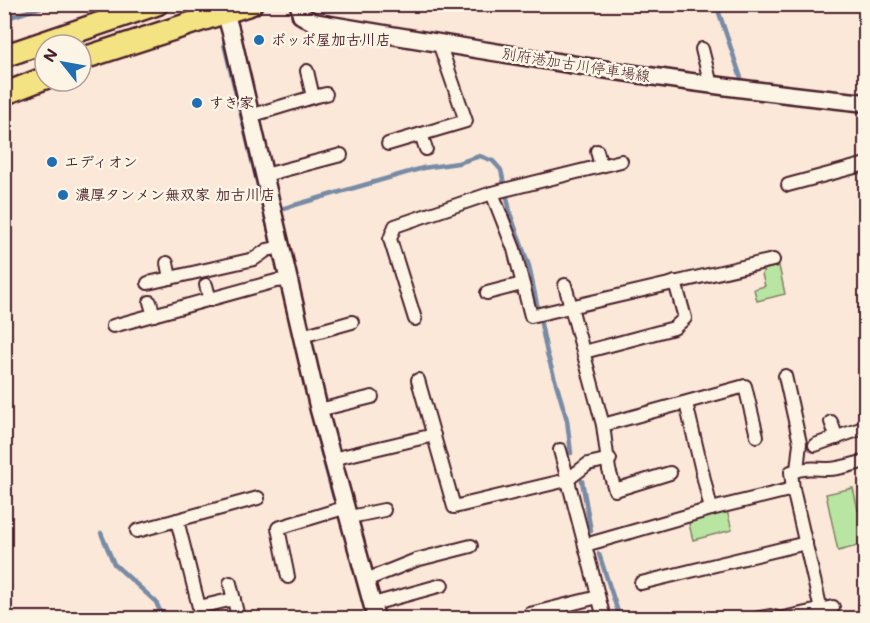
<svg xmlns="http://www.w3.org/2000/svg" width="870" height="623" viewBox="0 0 870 623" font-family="Mali,'Klee One',sans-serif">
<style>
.green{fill:#b9e5a2;stroke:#828266;stroke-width:1.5}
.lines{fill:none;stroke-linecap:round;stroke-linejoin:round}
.stream{stroke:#788ba5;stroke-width:4.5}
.street-casing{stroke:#4a1f2b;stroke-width:16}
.secondary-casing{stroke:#4a1f2b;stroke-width:21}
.highway-casing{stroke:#4a1f2b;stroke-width:26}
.street{stroke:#fcf5e5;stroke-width:12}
.secondary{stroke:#fcf5e5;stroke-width:16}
.highway{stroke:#f4e382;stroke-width:21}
.poi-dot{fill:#1f6fb2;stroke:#fcf5e5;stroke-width:2}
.labels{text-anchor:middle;stroke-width:5;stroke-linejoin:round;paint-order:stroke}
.poi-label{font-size:15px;font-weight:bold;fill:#4a1f2b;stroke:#fcf5e5;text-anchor:start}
.street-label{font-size:15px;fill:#4a1f2b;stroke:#fcf5e5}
</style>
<rect width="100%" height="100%" fill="#fbe8d9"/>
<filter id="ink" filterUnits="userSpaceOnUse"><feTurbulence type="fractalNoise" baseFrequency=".0167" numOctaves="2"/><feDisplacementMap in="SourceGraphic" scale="12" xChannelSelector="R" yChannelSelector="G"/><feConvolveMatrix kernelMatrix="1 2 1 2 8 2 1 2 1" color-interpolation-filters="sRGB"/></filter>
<g filter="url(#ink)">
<!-- green -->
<g class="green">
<polygon points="779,266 785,294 757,301 754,289 765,286 762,274 765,269"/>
<polygon points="853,488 858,510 864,510 865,544 838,551 826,494"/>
<polygon points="727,511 732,530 693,540 688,520"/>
</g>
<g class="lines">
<!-- stream -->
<g class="stream">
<polyline points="716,4 742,81"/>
<polyline points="4,19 51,4"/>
<polyline points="224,44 273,248"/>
<polyline points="281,209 423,168 458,163 480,156 493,161 501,170 511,216 529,266 547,353 567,420 571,453"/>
<polyline points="314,423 334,498"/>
<polyline points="582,481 591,531"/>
<polyline points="101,533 114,564 156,602 163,618"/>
<polyline points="599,554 620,618"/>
</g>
<!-- street casing -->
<g class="street-casing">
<g id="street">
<polyline points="702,49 711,85"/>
<polyline points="313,97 326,94"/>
<polyline points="250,116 313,97 307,71"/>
<polyline points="421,134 426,149"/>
<polyline points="388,144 466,121 439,43"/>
<polyline points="597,151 601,166"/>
<polyline points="265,175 341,155"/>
<polyline points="788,185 866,164"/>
<polyline points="492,193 514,249 531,316 773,260"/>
<polyline points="167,263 170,278"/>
<polyline points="148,283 254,259 267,250 281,247"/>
<polyline points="206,285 210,300"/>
<polyline points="565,285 603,425 609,470 615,490 670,473"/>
<polyline points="487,293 522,284"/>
<polyline points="150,302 154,315"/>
<polyline points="415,319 390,239 395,226 492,193 621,161"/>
<polyline points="113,326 276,281 289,280"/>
<polyline points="302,336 352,322"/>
<polyline points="584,352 674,328 685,318 675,282"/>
<polyline points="785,376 800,443 797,470"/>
<polyline points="418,380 454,507 567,480 588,464 610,459"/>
<polyline points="686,403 711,509"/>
<polyline points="319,410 372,397"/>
<polyline points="831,422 837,438"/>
<polyline points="603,425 745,386 757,436"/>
<polyline points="815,445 866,427"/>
<polyline points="560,450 604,618"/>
<polyline points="332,459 434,435"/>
<polyline points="793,489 821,610"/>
<polyline points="350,517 384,510"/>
<polyline points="177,520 199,607"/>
<polyline points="137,531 258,498"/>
<path d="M585 545 711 509 793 489 791 472C804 468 813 468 826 469 838 470 853 464 866 461"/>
<polyline points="288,577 278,528 347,507"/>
<polyline points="366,580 416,560 471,546"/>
<polyline points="230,583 237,613"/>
<polyline points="641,583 806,543"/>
<polyline points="373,604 442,585"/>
<polyline points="530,614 598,597"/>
<polyline points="202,618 199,607 234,599"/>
<polyline points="759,618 770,616 777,618"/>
<polyline points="783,618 833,607"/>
</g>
</g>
<!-- secondary casing -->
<g class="secondary-casing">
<g id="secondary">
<polyline points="223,4 232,36 319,410 376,618"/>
<path d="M299 4 301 15 313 22C497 53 680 84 866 103"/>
</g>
</g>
<!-- highway casing -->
<g class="highway-casing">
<g id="highway">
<polyline points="4,56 157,4"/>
<polyline points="81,59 251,4"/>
<polyline points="4,94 45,78"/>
</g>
</g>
<!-- street -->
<use href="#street" class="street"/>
<!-- secondary -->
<use href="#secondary" class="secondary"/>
<!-- highway -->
<use href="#highway" class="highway"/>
</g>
</g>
<!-- markers -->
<g class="poi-dot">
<circle cx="259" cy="40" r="6"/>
<circle cx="197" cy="103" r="6"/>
<circle cx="52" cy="162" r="6"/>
<circle cx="63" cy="195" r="6"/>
</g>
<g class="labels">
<!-- poi labels -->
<g class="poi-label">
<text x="271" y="45">ポッポ屋加古川店</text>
<text x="209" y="108">すき家</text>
<text x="64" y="167">エディオン</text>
<text x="75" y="200">濃厚タンメン無双家 加古川店</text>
</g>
<!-- street labels -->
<g class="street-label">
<text transform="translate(576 65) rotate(9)" y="5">別府港加古川停車場線</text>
</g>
</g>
<!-- margin -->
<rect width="870" height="623" fill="none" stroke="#fcf5e5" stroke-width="24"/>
<rect x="12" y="12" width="846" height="599" fill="none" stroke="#4a1f2b" stroke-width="2" filter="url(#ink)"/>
<!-- north arrow -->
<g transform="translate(63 63) rotate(301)"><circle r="28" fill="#fcf5e5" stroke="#b59f9b" stroke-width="1.5"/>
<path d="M0-4.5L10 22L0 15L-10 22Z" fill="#1f6fb2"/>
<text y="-9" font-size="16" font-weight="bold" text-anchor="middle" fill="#4a1f2b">N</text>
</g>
</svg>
